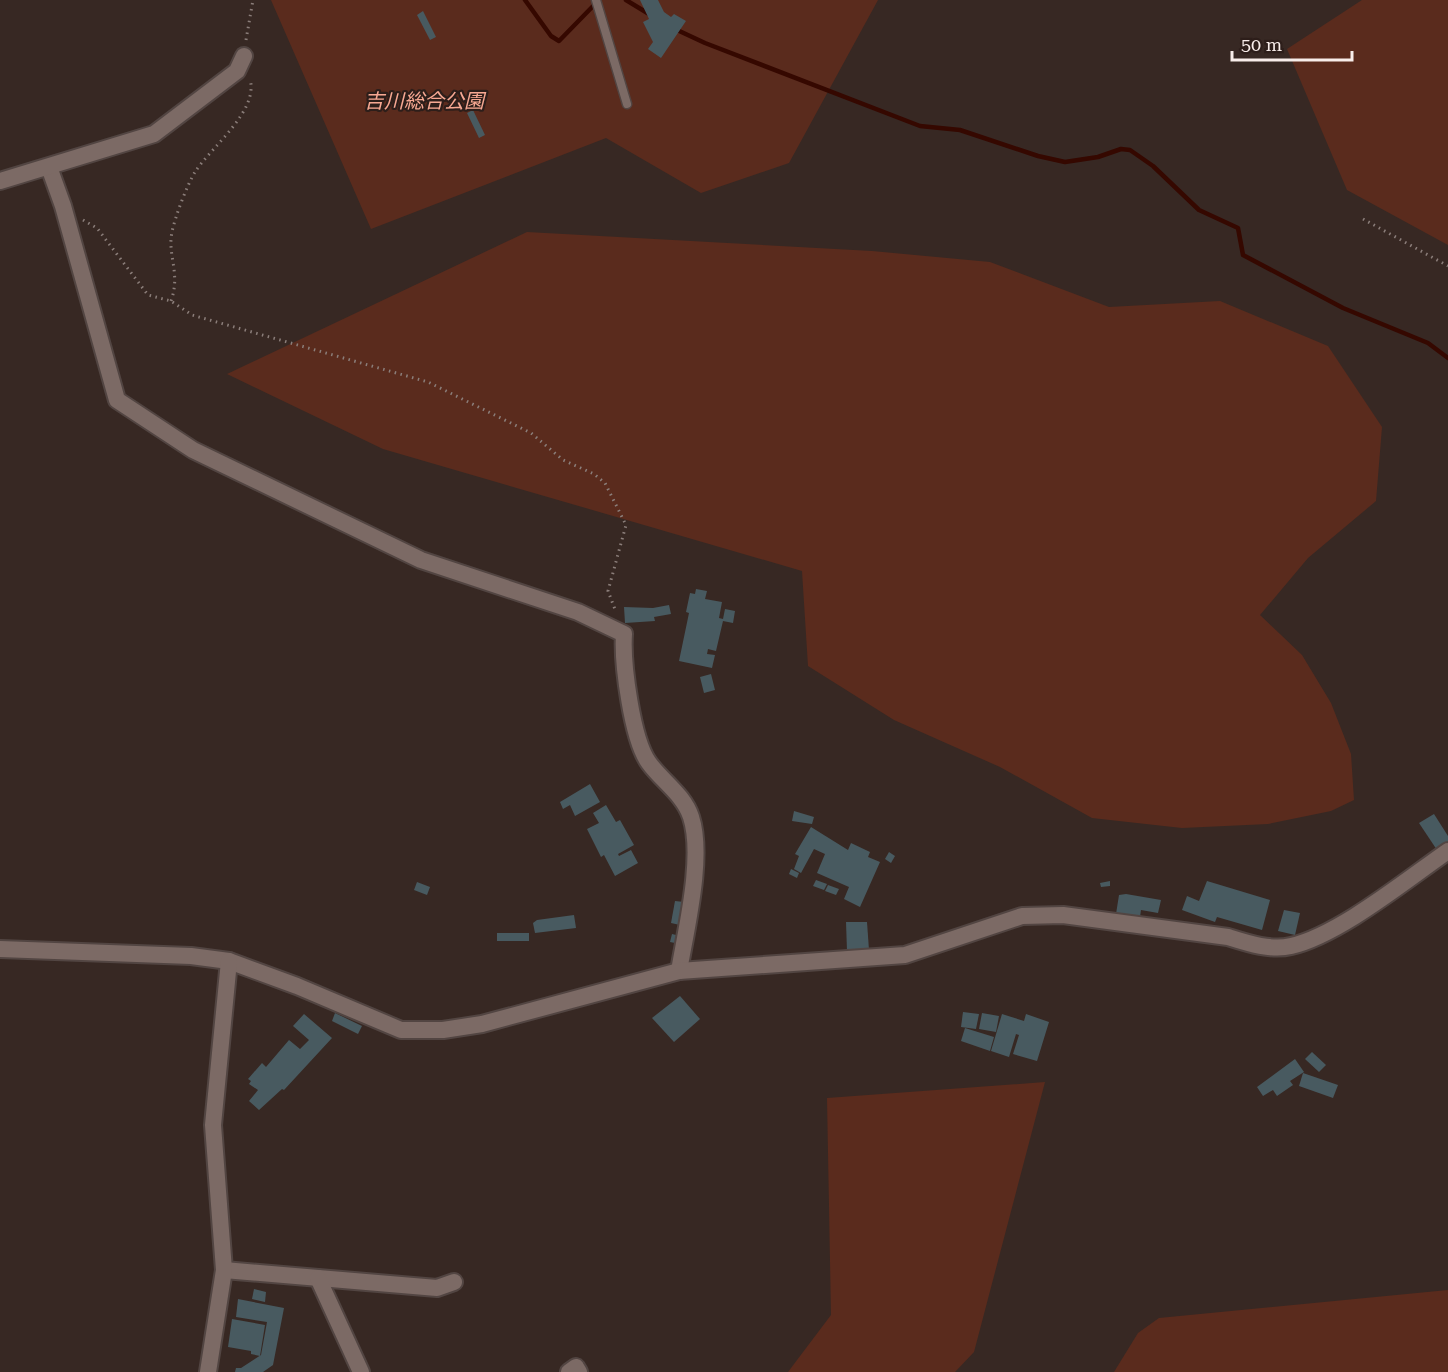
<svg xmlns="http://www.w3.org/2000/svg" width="1448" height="1372" viewBox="0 0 1448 1372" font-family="'Roboto Serif','Noto Sans JP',serif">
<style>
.green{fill:#5a2b1d}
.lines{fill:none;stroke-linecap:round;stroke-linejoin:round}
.stream{stroke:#350800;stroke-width:4.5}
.building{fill:#485a60}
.lane-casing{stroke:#524542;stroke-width:11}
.street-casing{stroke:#524542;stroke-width:20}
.path{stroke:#8b7e7a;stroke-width:3;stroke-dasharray:1.5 4.5;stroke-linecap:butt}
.lane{stroke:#7c6a65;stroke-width:8}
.street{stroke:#7c6a65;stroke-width:16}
.labels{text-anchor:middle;stroke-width:4.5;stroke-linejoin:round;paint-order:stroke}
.park-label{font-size:20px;font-style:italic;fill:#f7a892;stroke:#2d1e1a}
</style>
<rect width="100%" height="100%" fill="#372823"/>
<!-- green -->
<g class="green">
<polygon points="271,0 878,0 789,163 701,193 606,138 371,229"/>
<polygon points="1362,0 1448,0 1448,245 1347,190 1287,49"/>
<polygon points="527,232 872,251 990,262 1109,307 1220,301 1328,346 1382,427 1376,501 1308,558 1260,615 1302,655 1331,703 1351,754 1354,800 1331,811 1268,824 1182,828 1092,818 1000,767 894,720 808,666 802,571 383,449 227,374"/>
<polygon points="1045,1082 974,1352 955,1372 788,1372 831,1315 827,1098"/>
<polygon points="1448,1290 1448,1372 1114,1372 1138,1333 1159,1318"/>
</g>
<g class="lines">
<!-- stream -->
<g class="stream">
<polyline points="525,0 551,36 559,41 597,2"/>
<polyline points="626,0 649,14"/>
<polyline points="675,29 705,43 920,126 960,130 1038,156 1065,162 1098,157 1121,149 1130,150 1153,166 1199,210 1238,228 1243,255 1343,308 1428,343 1448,358"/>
</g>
</g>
<!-- building -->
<g class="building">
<polygon points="640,0 658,0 664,12 671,17 674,14 686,21 661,58 648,49 653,42 643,22 649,19"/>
<polygon points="423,11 436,37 430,40 417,15"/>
<polygon points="473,110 485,135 479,138 467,113"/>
<polygon points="696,589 707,591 705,599 722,602 719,618 723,619 725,609 735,611 733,623 723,621 716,651 708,649 707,654 715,655 712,668 679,661 689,613 686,612 690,593 695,594"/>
<polygon points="669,605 671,614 654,617 655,621 625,623 624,607 653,608"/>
<polygon points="711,674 715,690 704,693 700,677"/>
<polygon points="590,784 600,802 575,816 570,805 563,809 560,802"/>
<polygon points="606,805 616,822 620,820 634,845 618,854 619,856 631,850 638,863 615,876 604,855 601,857 587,829 599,823 593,813"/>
<polygon points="794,811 814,817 812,824 792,821"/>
<polygon points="1434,814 1448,836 1448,843 1437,850 1419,823"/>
<polygon points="811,827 848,850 851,843 870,852 868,857 880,862 860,907 844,899 849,887 817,873 825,854 814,849 801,873 794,869 799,856 795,854"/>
<polygon points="889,852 895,856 891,863 885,859"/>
<polygon points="791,869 799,873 797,878 789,874"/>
<polygon points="816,880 827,884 824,890 813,886"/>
<polygon points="1110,881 1110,886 1101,887 1100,883"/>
<polygon points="1207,881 1270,900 1262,930 1217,917 1215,922 1182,910 1187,896 1199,901"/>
<polygon points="417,882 430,887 427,895 414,890"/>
<polygon points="828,885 839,889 836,895 825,891"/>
<polygon points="1126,894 1161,900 1158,913 1141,910 1140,917 1116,914 1119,895"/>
<polygon points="675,901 684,902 680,925 671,923"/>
<polygon points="1284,910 1300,913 1295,935 1278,931"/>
<polygon points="574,915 576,928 535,933 533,923 537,920"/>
<polygon points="846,922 867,922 869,950 847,951"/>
<rect x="497" y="933" width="32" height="8"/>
<polygon points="672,934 676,935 675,943 670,942"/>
<polygon points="680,996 700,1019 674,1042 652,1018"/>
<polygon points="963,1012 979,1014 976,1029 961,1027"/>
<polygon points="335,1013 362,1026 358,1034 332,1021"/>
<polygon points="982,1013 999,1016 996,1032 979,1029"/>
<polygon points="304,1014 332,1038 284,1090 282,1089 259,1110 249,1101 258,1090 249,1084 251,1081 248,1079 262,1063 266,1067 289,1040 300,1049 309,1040 293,1026"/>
<polygon points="1002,1014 1024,1021 1026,1014 1049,1022 1037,1061 1013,1054 1019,1035 1016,1034 1009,1057 991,1051"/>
<polygon points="965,1028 994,1037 990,1051 961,1041"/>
<polygon points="1312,1052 1326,1065 1319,1072 1305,1059"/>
<polygon points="1295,1059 1304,1072 1290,1081 1293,1085 1277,1096 1273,1090 1263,1096 1257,1087"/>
<polygon points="1303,1073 1338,1085 1333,1098 1299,1086"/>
<polygon points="254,1289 266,1292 265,1302 252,1299"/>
<polygon points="238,1299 284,1308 273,1365 263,1372 235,1372 236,1368 241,1368 261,1355 267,1322 236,1317"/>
<polygon points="232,1319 265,1325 260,1356 251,1354 251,1351 228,1347"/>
</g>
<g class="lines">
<!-- lane casing -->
<g class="lane-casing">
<polyline id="lane" points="596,0 627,104"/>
</g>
<!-- street casing -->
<g class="street-casing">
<g id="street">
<path d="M49 167 63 206 117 400 193 450 421 560 578 612 624 634C622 663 632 740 649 763 662 781 684 795 691 817 704 857 686 929 679 971"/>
<polyline points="0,181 154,134 237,71 244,56"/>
<path d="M0 949 191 956 229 961 297 986 401 1030H443L482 1024 679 971 905 955 1022 916 1063 915 1228 937C1247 943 1271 951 1291 946 1339 935 1406 880 1448 851"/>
<polyline points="224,1270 437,1288 454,1282"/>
<polyline points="318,1278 361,1372"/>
<polyline points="208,1372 224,1270 213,1125 229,961"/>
<polyline points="569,1372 576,1367 579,1372"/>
</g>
</g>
<!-- path -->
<g class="path">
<polyline points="246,40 253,0"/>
<polyline points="1363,219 1448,266"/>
<polyline points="83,220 97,228 148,295 171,301 192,315 428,382 531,433 563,460 594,474 605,483 626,525 608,591 616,612"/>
<path d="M171 301C181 273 167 255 172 232 175 217 187 185 195 172 211 147 259 111 250 79"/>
</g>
<!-- lane -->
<use href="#lane" class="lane"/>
<!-- street -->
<use href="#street" class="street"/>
</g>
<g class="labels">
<!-- park labels -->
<g class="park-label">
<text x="424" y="108">吉川総合公園</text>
</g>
</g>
<!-- scale -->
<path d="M1232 51v9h120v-9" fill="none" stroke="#f8edea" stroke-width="3"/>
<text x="1241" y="51" font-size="18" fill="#f8edea" stroke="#2d1e1a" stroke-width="4.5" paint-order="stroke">50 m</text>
</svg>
